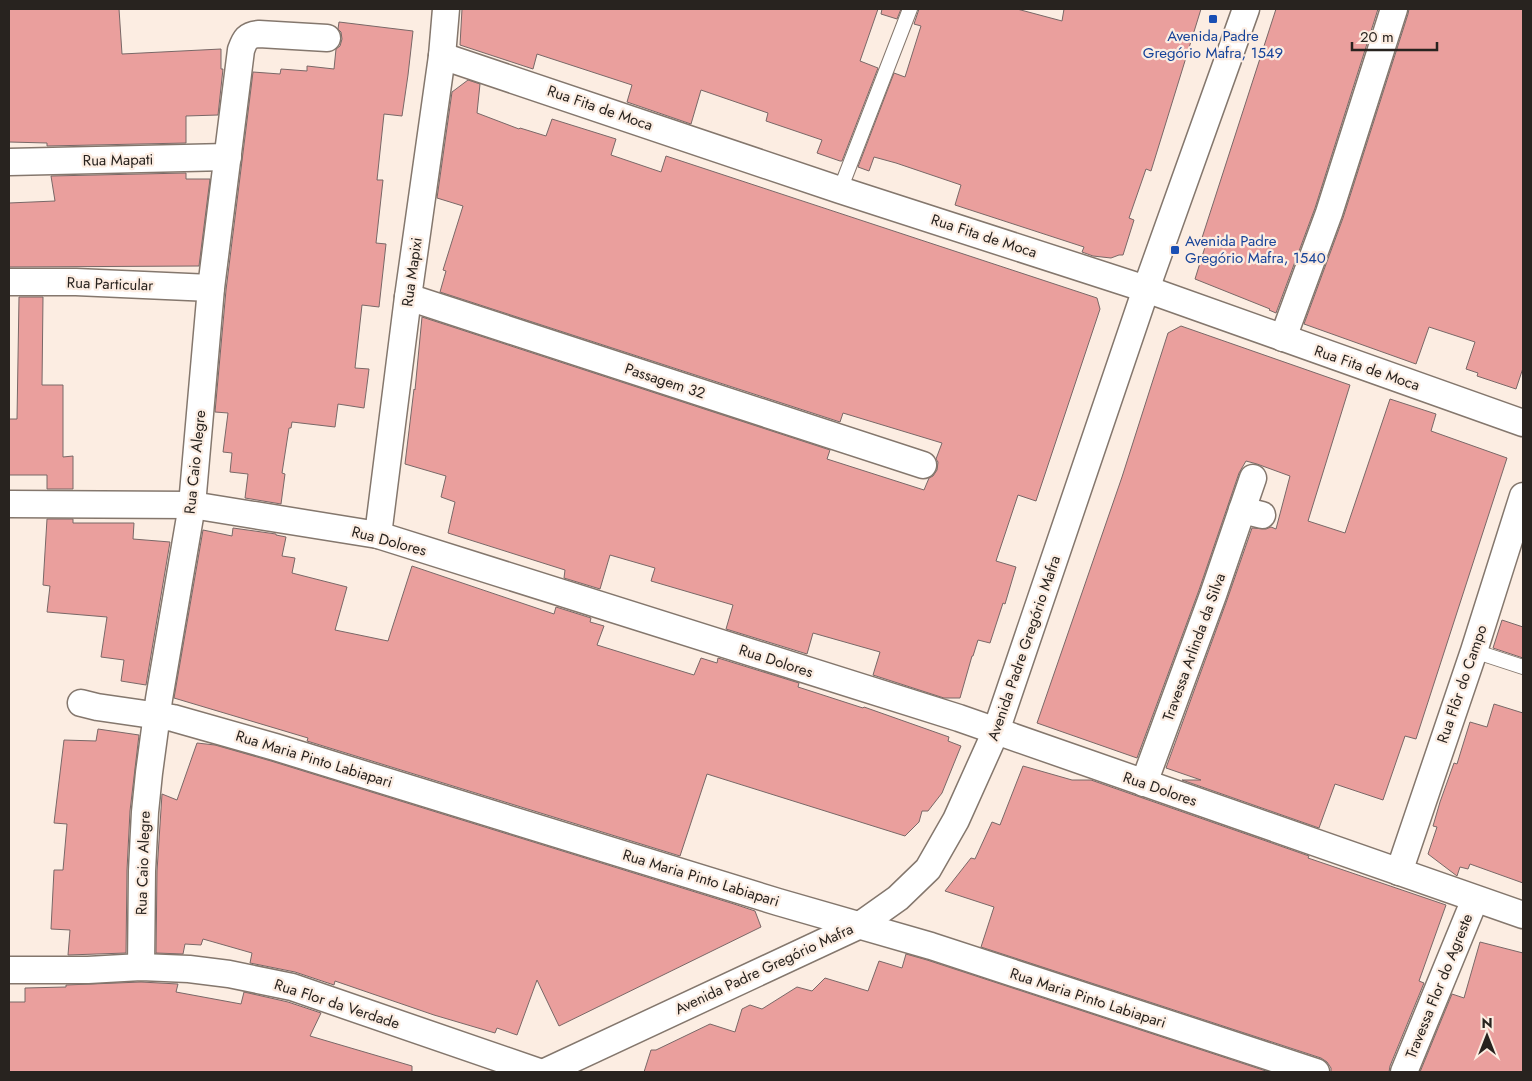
<svg xmlns="http://www.w3.org/2000/svg" width="1532" height="1081" viewBox="0 0 1532 1081" font-family="Jost,sans-serif">
<style>
.building{fill:#ea9f9d;stroke:#796867}
.lines{fill:none;stroke-linecap:round;stroke-linejoin:round}
.service-casing{stroke:#84776d;stroke-width:16}
.minor-casing{stroke:#84776d;stroke-width:29}
.service{stroke:#fff;stroke-width:14}
.minor{stroke:#fff;stroke-width:26}
.transit-dot{fill:#1a4fb4;stroke:#fcede2;stroke-width:2}
.labels{text-anchor:middle;stroke-width:4.5;stroke-linejoin:round;paint-order:stroke}
.transit-label{font-size:15px;fill:#164399;stroke:#fcede2}
.street-label{font-size:15px;fill:#28231f;stroke:#fcede2}
</style>
<rect width="100%" height="100%" fill="#fcede2"/>
<!-- building -->
<g class="building">
<polygon points="9,9 119,9 122,54 221,49 221,69 223,69 218,115 186,116 186,143 47,146 47,143 9,142"/>
<polygon points="462,9 878,9 860,61 878,68 842,161 840,161 817,153 822,140 766,121 768,113 701,90 691,124 627,102 632,85 537,54 533,69 460,45"/>
<polygon points="882,9 901,9 897,19 881,14"/>
<polygon points="919,9 1017,9 1062,21 1064,9 1201,9 1151,171 1146,169 1129,218 1134,220 1123,255 1119,255 1111,258 1093,256 1082,252 1084,247 955,205 961,185 896,163 874,157 869,171 858,167 894,73 905,77 921,26 914,24"/>
<polygon points="1276,9 1378,9 1315,208 1276,313 1269,310 1270,309 1195,279 1205,247 1200,244"/>
<polygon points="1409,9 1523,9 1523,368 1516,389 1477,376 1478,373 1466,369 1475,342 1429,327 1416,364 1304,324 1343,218 1408,14"/>
<polygon points="339,22 413,31 408,75 402,116 384,114 377,180 383,180 376,243 386,244 379,307 362,305 355,368 369,369 364,408 338,404 335,427 292,422 291,428 289,428 282,473 285,474 281,504 245,498 248,474 230,472 232,453 223,452 228,413 215,412 226,290 253,72 280,74 281,69 307,71 307,66 334,69 336,49 340,46 342,39 341,32 338,29"/>
<polygon points="468,80 480,84 477,113 519,129 520,128 546,136 552,119 616,139 611,155 661,172 666,156 1097,298 1100,309 1036,501 1018,495 996,561 1016,567 1005,604 1003,603 990,643 978,640 973,656 972,656 960,698 944,698 873,675 880,652 813,633 807,654 726,629 733,605 651,581 655,568 610,555 600,589 564,578 565,570 448,533 455,502 441,497 446,476 405,464 414,389 415,390 422,317 830,450 827,459 924,490 929,478 933,476 937,470 938,462 936,459 942,443 843,413 840,422 440,292 446,271 443,270 463,206 437,198 452,92"/>
<polygon points="186,173 186,179 210,179 199,266 9,267 9,203 55,201 51,176"/>
<polygon points="19,297 43,297 42,385 63,385 63,457 73,456 73,489 47,489 47,475 9,475 9,419 17,419"/>
<polygon points="1181,326 1350,385 1308,521 1345,533 1390,399 1436,414 1431,431 1507,458 1416,739 1405,736 1383,800 1335,784 1319,828 1182,780 1201,780 1166,768 1227,600 1252,528 1266,529 1271,527 1276,529 1290,476 1257,464 1246,461 1239,473 1199,590 1137,758 1037,723 1122,477 1168,333"/>
<polygon points="47,519 73,519 73,523 134,523 133,539 170,542 146,685 121,681 124,660 101,657 107,617 47,612 50,586 43,585"/>
<polygon points="233,528 276,534 276,535 286,537 282,556 295,558 292,573 347,587 335,630 388,641 412,566 554,614 556,607 591,618 590,622 604,626 597,645 694,675 701,658 717,663 718,658 799,683 798,687 863,708 864,707 949,737 948,741 961,746 942,793 928,811 922,811 919,822 905,836 707,774 680,856 307,741 308,738 174,698 203,530 232,536"/>
<polygon points="1502,620 1523,627 1523,658 1493,648"/>
<polygon points="1494,704 1523,713 1523,883 1470,864 1468,869 1460,867 1457,876 1428,854 1437,827 1433,826 1440,802 1454,763 1457,764 1470,722 1487,727"/>
<polygon points="98,729 139,735 130,811 127,870 126,953 68,955 70,930 51,929 54,870 63,870 67,824 54,823 64,740 96,741"/>
<polygon points="197,743 215,745 271,761 734,904 755,911 761,927 559,1026 537,980 517,1035 497,1028 495,1033 434,1015 335,981 334,985 295,972 250,963 252,953 203,939 201,945 185,944 183,954 156,953 157,871 162,794 177,800"/>
<polygon points="1023,766 1072,780 1091,780 1309,856 1308,858 1446,905 1419,981 1424,983 1390,1066 1389,1072 1331,1072 1331,1068 1327,1062 1321,1058 981,947 994,907 945,891 971,858 975,859 992,822 1000,825"/>
<polygon points="1480,942 1523,953 1523,1072 1420,1072 1452,994 1464,998"/>
<polygon points="906,954 927,960 1269,1072 644,1072 651,1050 656,1050 710,1024 735,1032 742,1009 750,1005 762,1009 797,987 812,991 825,978 868,991 879,961 902,968"/>
<polygon points="141,982 178,984 176,992 241,1004 244,992 288,1002 321,1013 310,1036 412,1066 412,1072 9,1072 9,1002 25,1002 25,988 66,987 66,985"/>
</g>
<g class="lines">
<!-- service casing -->
<g class="service-casing">
<g id="service">
<polyline points="840,190 910,9"/>
<polyline points="1474,651 1523,667"/>
</g>
</g>
<!-- minor casing -->
<g class="minor-casing">
<g id="minor">
<polyline points="442,56 840,190 1146,289 1523,423"/>
<polyline points="9,162 228,157"/>
<polyline points="9,282 76,282 211,288"/>
<polyline points="408,297 923,465"/>
<polyline points="1283,338 1329,213 1394,9"/>
<polyline points="9,504 192,505 378,535 959,718 1523,915"/>
<polyline points="1242,510 1253,478"/>
<polyline points="378,535 408,297 442,56 446,9"/>
<polyline points="81,703 97,707 173,718 275,747 778,902 931,946 1316,1072"/>
<polyline points="1144,783 1213,595 1242,510 1262,515"/>
<polyline points="1399,872 1474,651 1523,496"/>
<path d="M141 967 142 871 145 812 149 773 159 699 192 505 211 288 241 50C245 39 247 35 259 34L327 38"/>
<polyline points="9,970 88,970 141,967 189,969 229,974 292,987 539,1072"/>
<polyline points="545,1072 860,925 898,898 928,869 956,820 996,731 1146,289 1246,9"/>
<polyline points="1404,1072 1475,899"/>
</g>
</g>
<!-- service -->
<use href="#service" class="service"/>
<!-- minor -->
<use href="#minor" class="minor"/>
</g>
<!-- markers -->
<g class="transit-dot">
<rect x="1208" y="14" width="10" height="10" rx="2.5"/>
<rect x="1170" y="245" width="10" height="10" rx="2.5"/>
</g>
<g class="labels">
<!-- transit labels -->
<g class="transit-label">
<text x="1213" y="41">Avenida Padre<tspan x="1213" dy="17">Gregório Mafra, 1549</tspan></text>
<text x="1185" y="246" text-anchor="start">Avenida Padre<tspan x="1185" dy="17">Gregório Mafra, 1540</tspan></text>
</g>
<!-- street labels -->
<g class="street-label">
<text transform="translate(600 108) rotate(19)" y="5">Rua Fita de Moca</text>
<text transform="translate(118 160) rotate(-1)" y="5">Rua Mapati</text>
<text transform="translate(984 236) rotate(18)" y="5">Rua Fita de Moca</text>
<text transform="translate(412 272) rotate(-82)" y="5">Rua Mapixi</text>
<text transform="translate(110 284) rotate(2)" y="5">Rua Particular</text>
<text transform="translate(1367 368) rotate(19)" y="5">Rua Fita de Moca</text>
<text transform="translate(665 381) rotate(18)" y="5">Passagem 32</text>
<text transform="translate(195 462) rotate(-84)" y="5">Rua Caio Alegre</text>
<text transform="translate(389 541) rotate(15)" y="5">Rua Dolores</text>
<text transform="translate(1194 647) rotate(-70)" y="5">Travessa Arlinda da Silva</text>
<text transform="translate(1024 648) rotate(-71)" y="5">Avenida Padre Gregório Mafra</text>
<text transform="translate(776 661) rotate(18)" y="5">Rua Dolores</text>
<text transform="translate(1462 684) rotate(-71)" y="5">Rua Flôr do Campo</text>
<text transform="translate(314 759) rotate(17)" y="5">Rua Maria Pinto Labiapari</text>
<text transform="translate(1160 789) rotate(19)" y="5">Rua Dolores</text>
<text transform="translate(143 863) rotate(-88)" y="5">Rua Caio Alegre</text>
<text transform="translate(701 878) rotate(17)" y="5">Rua Maria Pinto Labiapari</text>
<text transform="translate(764 969) rotate(-25)" y="5">Avenida Padre Gregório Mafra</text>
<text transform="translate(1439 986) rotate(-68)" y="5">Travessa Flor do Agreste</text>
<text transform="translate(1088 998) rotate(18)" y="5">Rua Maria Pinto Labiapari</text>
<text transform="translate(337 1004) rotate(18)" y="5">Rua Flor da Verdade</text>
</g>
</g>
<!-- border -->
<rect width="1532" height="1081" fill="none" stroke="#28231f" stroke-width="20"/>
<!-- north arrow -->
<g transform="translate(1487 1036)" stroke="#fcede2" stroke-width="4" paint-order="stroke">
<path d="M0-4L9 19L0 12L-9 19Z" fill="#28231f"/>
<text y="-8" font-size="14" font-weight="bold" text-anchor="middle" fill="#28231f">N</text>
</g>
<!-- scale -->
<path d="M1352 42v8h85v-8" fill="none" stroke="#28231f" stroke-width="2.5"/>
<text x="1360" y="42" font-size="15" fill="#28231f" stroke="#fcede2" stroke-width="4" paint-order="stroke">20 m</text>
</svg>
